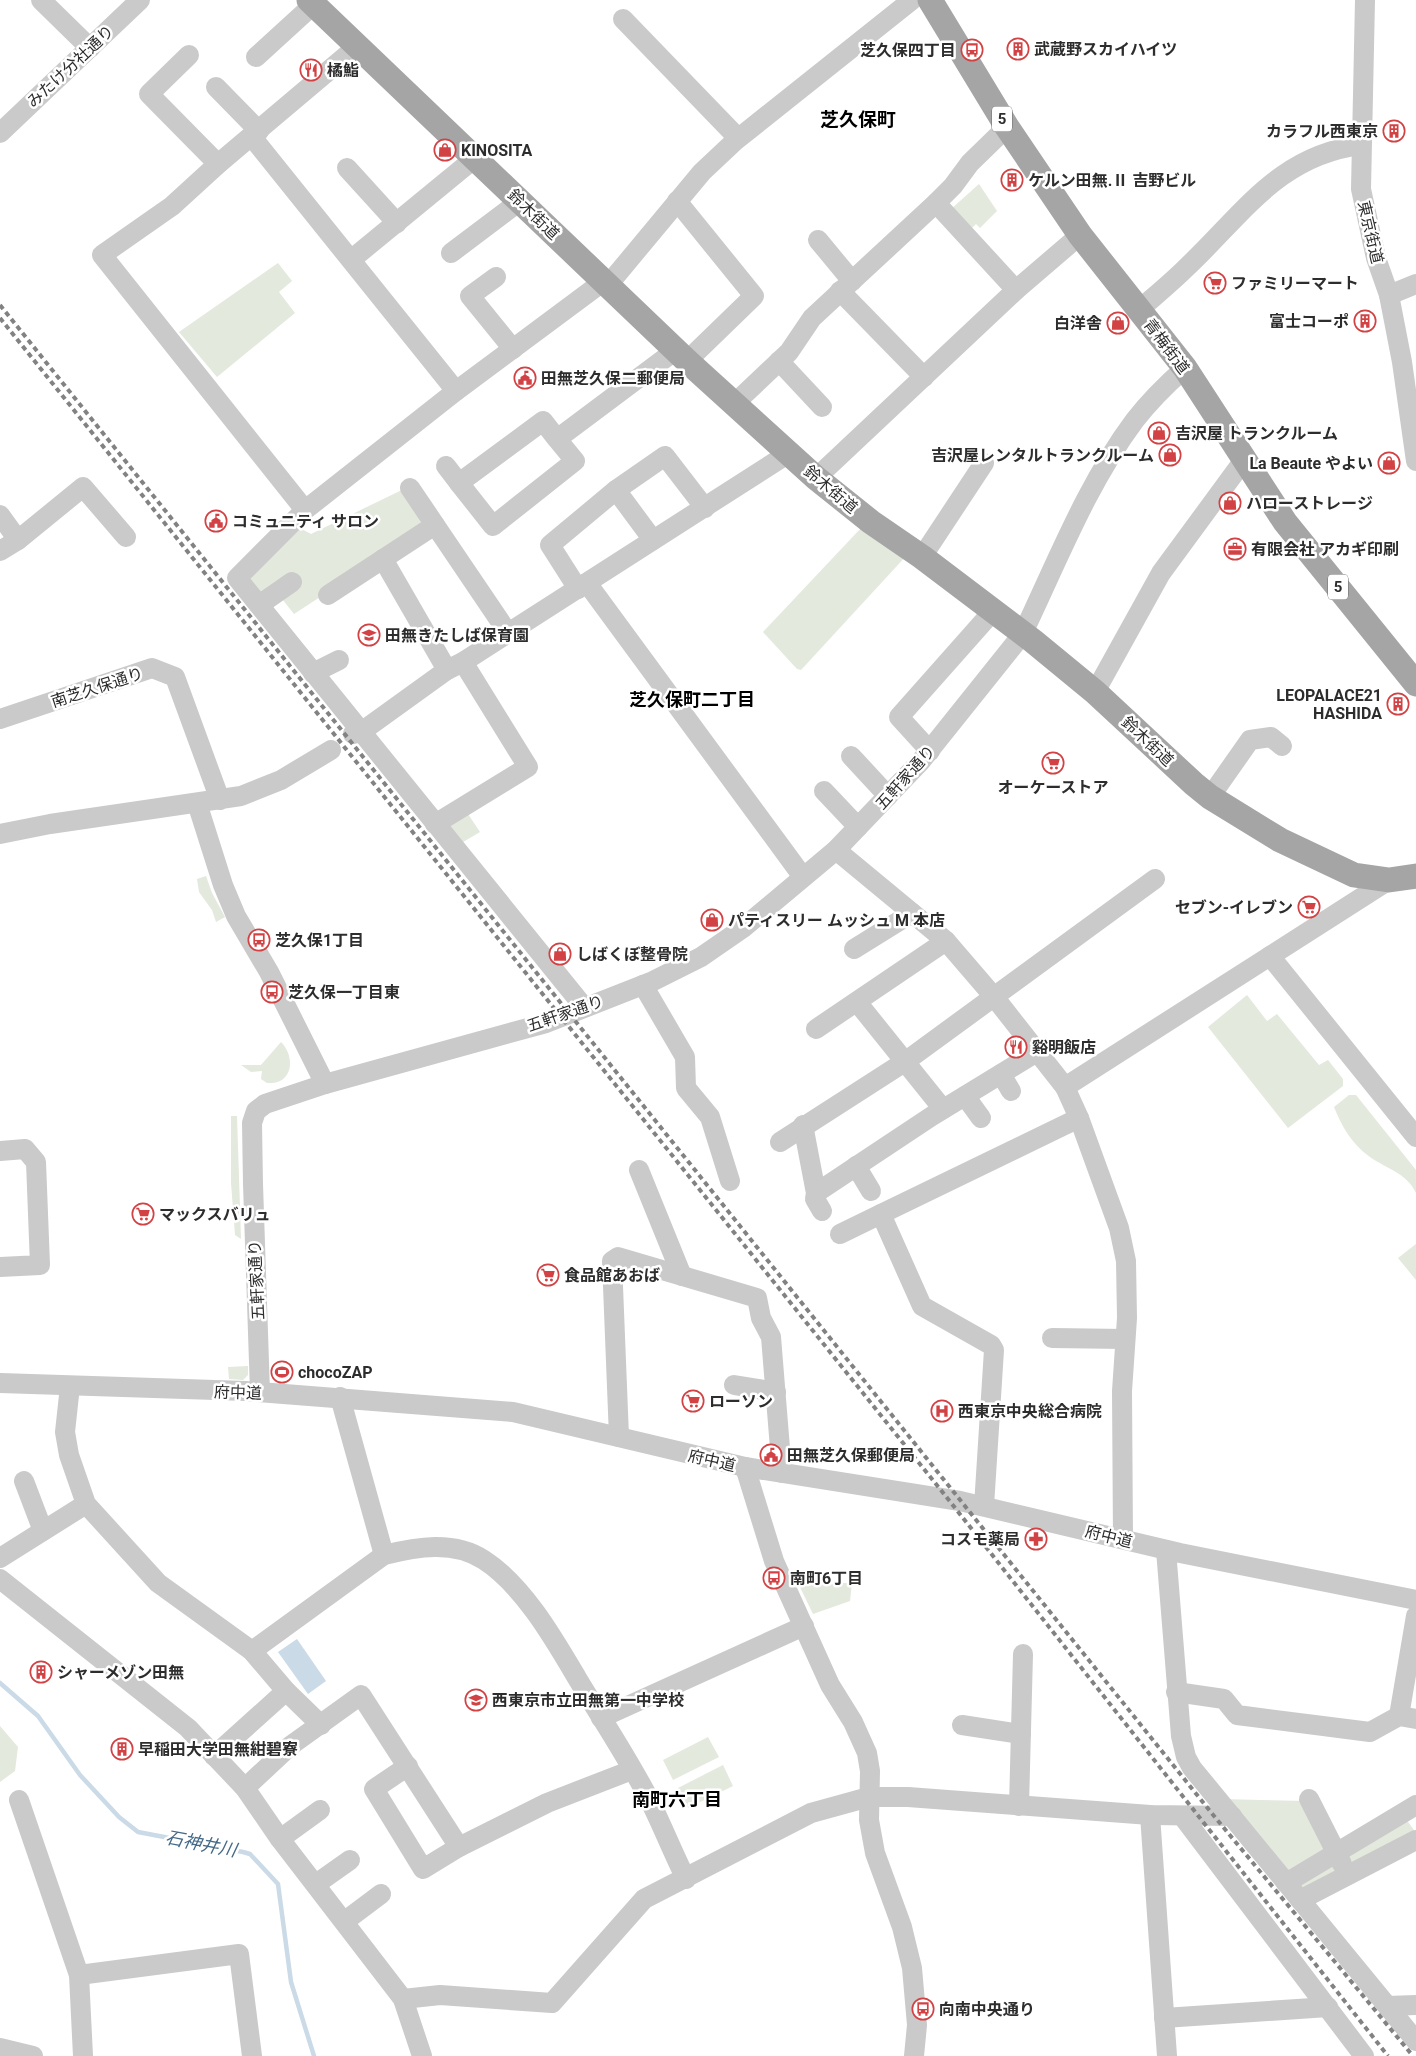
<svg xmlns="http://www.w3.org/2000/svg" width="1416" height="2056" viewBox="0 0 1416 2056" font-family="Roboto,'Noto Sans JP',sans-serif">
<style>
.green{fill:#e3e9dd}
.water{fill:#cbdae7}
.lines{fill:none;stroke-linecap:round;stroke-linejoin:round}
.stream{stroke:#cbdae7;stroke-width:4.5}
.minor{stroke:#cacaca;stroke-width:20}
.major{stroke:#a5a5a5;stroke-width:25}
.rail{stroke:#828282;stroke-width:4;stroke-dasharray:5 4;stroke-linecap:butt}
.labels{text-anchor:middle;stroke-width:5;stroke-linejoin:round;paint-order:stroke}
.shield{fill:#fff;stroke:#6c6c6c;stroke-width:1}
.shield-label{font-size:15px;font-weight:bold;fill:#2d2d2d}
.poi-label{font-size:16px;font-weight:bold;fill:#2d2d2d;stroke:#fff;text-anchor:start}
.street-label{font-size:16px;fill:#2d2d2d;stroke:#fff}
.neighbourhood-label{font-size:18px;font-weight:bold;fill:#000;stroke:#fff}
.water-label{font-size:18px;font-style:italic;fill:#446987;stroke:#fff}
.quarter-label{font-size:19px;font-weight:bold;fill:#000;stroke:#fff}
</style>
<rect width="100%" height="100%" fill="#fff"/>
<!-- green -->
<g class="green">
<polygon points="979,184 997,211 980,228 976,224 972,228 950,210"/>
<polygon points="278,263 292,281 279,292 295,313 217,377 179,332"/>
<polygon points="404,489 429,526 294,614 275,590 260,602 242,578 298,527 311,534"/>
<polygon points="863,526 907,555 801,670 797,669 763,632"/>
<polygon points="466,811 480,832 458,845 446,823"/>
<polygon points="206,876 212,893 225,917 216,922 212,910 199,892 197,879"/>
<polygon points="1247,995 1267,1021 1277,1014 1319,1065 1328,1060 1343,1079 1343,1086 1288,1128 1208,1027"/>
<path d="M281 1042C296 1057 293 1085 267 1083L261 1079 262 1071 251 1072 241 1065H263H261Z"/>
<path d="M1349 1095H1356L1416 1170V1193C1407 1173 1387 1169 1370 1157 1352 1144 1342 1127 1334 1107Z"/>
<polygon points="231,1116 237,1116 241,1239 235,1235 231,1183"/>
<polygon points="1416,1244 1416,1280 1398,1258"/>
<polygon points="248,1366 248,1375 243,1380 229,1379 228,1367"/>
<polygon points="798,1583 852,1583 850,1601 813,1614"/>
<polygon points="0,1726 18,1747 15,1771 0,1782"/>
<polygon points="708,1737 719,1757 673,1780 663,1760"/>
<polygon points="723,1765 733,1786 688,1808 678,1788"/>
<polygon points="1220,1799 1308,1801 1333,1850 1284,1879"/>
<polygon points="1406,1819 1416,1833 1351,1866 1346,1857"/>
<polygon points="1333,1861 1339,1875 1304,1892 1298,1887"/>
</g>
<!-- water -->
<polygon class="water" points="297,1639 326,1681 308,1694 278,1652"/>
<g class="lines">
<!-- stream -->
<polyline class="stream" points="0,1683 38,1716 80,1775 119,1817 138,1832 243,1852 250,1854 278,1884 291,1982 314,2056"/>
<!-- minor -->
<g class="minor">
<polyline points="41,0 90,48"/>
<polyline points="1365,0 1361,189 1376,258 1389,295 1402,362 1416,461"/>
<polyline points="623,19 738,138"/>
<polyline points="359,45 218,164 172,206 102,255 305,510 237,578 584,1007"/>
<polyline points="189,55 149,94 218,164"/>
<polyline points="256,57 314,4"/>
<polyline points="216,87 259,131"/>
<polyline points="0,133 140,0"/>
<polyline points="252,137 456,391"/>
<polyline points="347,168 397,223"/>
<polyline points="677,201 754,296 687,361"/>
<polyline points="936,203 1016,290"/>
<polyline points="818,240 852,281"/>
<polyline points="451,253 520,201"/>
<polyline points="352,259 475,158"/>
<polyline points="496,277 470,296 513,349"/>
<polyline points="608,285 702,172 735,141 912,0"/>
<polyline points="840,291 924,377"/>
<polyline points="1389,295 1416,284"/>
<path d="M1140 309C1156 295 1173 281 1188 266 1243 214 1279 155 1361 145"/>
<polyline points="779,361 822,407"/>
<polyline points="734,404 789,352 812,318 936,203 953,186 970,163 1007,127"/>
<polyline points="557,439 543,421 459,483 493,526 575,461 557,439 676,350"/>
<polyline points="446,466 459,483"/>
<polyline points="816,478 1016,290 1080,235"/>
<polyline points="410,488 435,525"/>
<polyline points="616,490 653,540"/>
<polyline points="305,510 456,391 604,281"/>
<polyline points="0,515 18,540"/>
<polyline points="0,551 18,540 83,487 126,537"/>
<polyline points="922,557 984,463"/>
<polyline points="383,559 447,670"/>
<polyline points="587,583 803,877"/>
<polyline points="578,589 550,545 616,490 665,456 705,508"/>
<polyline points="328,595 435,525 508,633"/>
<polyline points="259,605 292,582"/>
<polyline points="313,673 339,660"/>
<polyline points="1095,692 1161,573 1244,460"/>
<polyline points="0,719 152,668 175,677 220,800"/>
<polyline points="353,734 361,732 447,670 463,662 789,453"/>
<polyline points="930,751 899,717 993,611"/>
<polyline points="851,756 888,796"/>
<polyline points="824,791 858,827"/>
<polyline points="1210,797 1250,740 1271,737 1282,746"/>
<polyline points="197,803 223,885 236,916 269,972 325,1084"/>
<polyline points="435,824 528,767 463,662"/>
<polyline points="0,834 50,824 241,796 281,780 331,750"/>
<polyline points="836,850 946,941 995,998 1065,1087 1079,1118 1119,1228 1126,1261 1127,1318 1122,1391 1123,1539"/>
<polyline points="854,949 912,913"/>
<polyline points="1270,956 1416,1137"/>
<polyline points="643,985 685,1057 686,1088 710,1117 730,1181"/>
<polyline points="857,1002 943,1109"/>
<polyline points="816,1029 946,941"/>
<polyline points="1001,1074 1011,1091"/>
<polyline points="1065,1087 1389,880"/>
<polyline points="965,1096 981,1118"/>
<polyline points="803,1125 816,1193 815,1199 822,1211"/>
<polyline points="780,1142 906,1061 1155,879"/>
<polyline points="0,1151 25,1149 36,1162 40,1265 0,1267"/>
<polyline points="856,1166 871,1191"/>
<polyline points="639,1170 682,1276"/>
<polyline points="816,1193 932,1116 1037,1052"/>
<polyline points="840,1234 881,1214"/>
<polyline points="1052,1338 1125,1339"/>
<polyline points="0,1383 246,1391 513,1412 745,1467 960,1501 1180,1553 1416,1600"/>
<polyline points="734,1385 776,1392"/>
<polyline points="70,1386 65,1432 69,1455 86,1504 158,1583 252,1651 286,1691 321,1725"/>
<path d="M260 1392 253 1184 252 1123 256 1111 265 1104 325 1084 546 1023 653 981 701 957 743 928 836 850 921 761 1017 641 1023 633C1057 562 1087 484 1135 420 1149 402 1167 384 1185 368"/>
<polyline points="340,1397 384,1555"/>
<polyline points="619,1437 612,1261 618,1257 757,1298 761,1318 771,1337 782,1473"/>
<polyline points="745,1467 774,1561 830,1685 853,1722 867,1753 870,1771 869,1820 875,1853 902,1927 912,1968 917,2025 914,2056"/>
<polyline points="24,1481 43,1531"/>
<polyline points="984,1506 994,1350 991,1345 922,1306 881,1214 1079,1118"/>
<polyline points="1166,1550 1181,1736 1186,1757 1192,1768 1416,2041"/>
<polyline points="0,1558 86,1504"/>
<polyline points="0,1579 188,1728 245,1788 280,1839 403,1999 422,2056"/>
<path d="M252 1651 384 1555C416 1547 454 1540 484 1560 523 1585 554 1639 577 1678 601 1718 628 1758 649 1799 662 1825 673 1853 686 1879"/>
<polyline points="1176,1692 1224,1699 1237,1715 1370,1732 1399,1716 1416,1719"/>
<polyline points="1399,1716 1416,1616"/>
<polyline points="601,1718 804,1626"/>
<polyline points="962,1725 1021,1734"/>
<polyline points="214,1756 286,1691"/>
<polyline points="408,1766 374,1789 423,1869 459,1847"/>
<polyline points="245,1788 290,1746 361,1695 459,1847 547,1803 632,1770"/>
<polyline points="1309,1799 1342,1864"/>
<polyline points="19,1800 79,1975 83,2056"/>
<polyline points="1019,1806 1023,1654"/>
<polyline points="1150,1815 1167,2056"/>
<polyline points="1183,1817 1364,2056"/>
<polyline points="280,1839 320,1810"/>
<polyline points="1286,1883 1416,1805"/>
<polyline points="316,1884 350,1860"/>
<polyline points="1300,1900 1416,1840"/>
<polyline points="345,1921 381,1894"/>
<polyline points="79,1975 239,1954 252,2056"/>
<polyline points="403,1999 440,1995 552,2003 644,1899 811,1813 869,1797 908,1797 1150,1815 1232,1816"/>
<polyline points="1387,2006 1416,2005"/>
<polyline points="1164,2018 1328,2007"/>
<polyline points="0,2048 33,2056"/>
</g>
<!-- major -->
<g class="major">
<polyline points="309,0 687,361 816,478 871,522 922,557 1033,641 1095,692 1194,784 1210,797 1280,840 1354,875 1389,880 1416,876"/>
<polyline points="930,0 1007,127 1080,235 1185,368 1285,522 1416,684"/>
</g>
<!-- rail -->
<g class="rail">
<polyline points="0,305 1214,1816 1413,2056"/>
<polyline points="0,318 948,1499 1388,2056"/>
</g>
</g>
<!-- icons -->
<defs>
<g id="building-ring" transform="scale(1.125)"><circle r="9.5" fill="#fff" stroke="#d24244" stroke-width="1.5"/><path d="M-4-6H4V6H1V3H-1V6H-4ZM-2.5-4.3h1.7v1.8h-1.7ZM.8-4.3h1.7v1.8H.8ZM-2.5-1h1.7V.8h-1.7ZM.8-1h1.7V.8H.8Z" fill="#d24244"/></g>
<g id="bus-ring" transform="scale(1.125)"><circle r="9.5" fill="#fff" stroke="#d24244" stroke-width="1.5"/><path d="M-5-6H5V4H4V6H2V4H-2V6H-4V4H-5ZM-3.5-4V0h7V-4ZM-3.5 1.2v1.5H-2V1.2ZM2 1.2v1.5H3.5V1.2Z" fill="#d24244"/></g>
<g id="restaurant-ring" transform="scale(1.125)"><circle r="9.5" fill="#fff" stroke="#d24244" stroke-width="1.5"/><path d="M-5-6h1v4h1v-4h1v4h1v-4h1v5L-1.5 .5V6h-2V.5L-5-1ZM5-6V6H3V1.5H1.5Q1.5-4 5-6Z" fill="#d24244"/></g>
<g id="shop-ring" transform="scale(1.125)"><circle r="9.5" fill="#fff" stroke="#d24244" stroke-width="1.5"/><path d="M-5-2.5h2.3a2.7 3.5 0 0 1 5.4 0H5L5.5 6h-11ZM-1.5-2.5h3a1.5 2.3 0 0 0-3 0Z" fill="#d24244"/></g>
<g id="supermarket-ring" transform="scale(1.125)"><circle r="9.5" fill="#fff" stroke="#d24244" stroke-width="1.5"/><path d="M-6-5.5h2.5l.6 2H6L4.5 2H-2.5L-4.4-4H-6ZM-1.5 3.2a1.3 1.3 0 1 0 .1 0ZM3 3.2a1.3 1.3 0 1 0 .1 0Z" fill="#d24244"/></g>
<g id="civic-ring" transform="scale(1.125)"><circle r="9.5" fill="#fff" stroke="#d24244" stroke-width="1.5"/><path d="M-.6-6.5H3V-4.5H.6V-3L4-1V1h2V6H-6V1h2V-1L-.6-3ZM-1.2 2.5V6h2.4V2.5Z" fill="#d24244"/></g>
<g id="office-ring" transform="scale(1.125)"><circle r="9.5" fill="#fff" stroke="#d24244" stroke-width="1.5"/><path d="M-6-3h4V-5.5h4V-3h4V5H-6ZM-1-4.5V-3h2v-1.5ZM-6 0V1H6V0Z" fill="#d24244"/></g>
<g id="school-ring" transform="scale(1.125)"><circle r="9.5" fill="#fff" stroke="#d24244" stroke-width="1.5"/><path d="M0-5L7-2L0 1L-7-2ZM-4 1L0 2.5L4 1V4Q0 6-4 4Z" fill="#d24244"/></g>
<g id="stadium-ring" transform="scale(1.125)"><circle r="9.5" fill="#fff" stroke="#d24244" stroke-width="1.5"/><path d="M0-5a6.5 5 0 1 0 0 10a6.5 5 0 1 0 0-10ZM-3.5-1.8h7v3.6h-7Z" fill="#d24244"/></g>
<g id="hospital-ring" transform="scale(1.125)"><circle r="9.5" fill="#fff" stroke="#d24244" stroke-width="1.5"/><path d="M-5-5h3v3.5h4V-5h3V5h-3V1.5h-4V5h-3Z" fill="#d24244"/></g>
<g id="pharmacy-ring" transform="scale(1.125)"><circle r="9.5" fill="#fff" stroke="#d24244" stroke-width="1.5"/><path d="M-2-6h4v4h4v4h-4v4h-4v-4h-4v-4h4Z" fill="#d24244"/></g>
</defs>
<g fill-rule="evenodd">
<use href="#building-ring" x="1018" y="49"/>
<use href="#bus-ring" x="972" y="50"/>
<use href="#restaurant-ring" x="311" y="70"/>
<use href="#building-ring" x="1394" y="131"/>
<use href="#shop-ring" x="445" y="150"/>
<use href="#building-ring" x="1012" y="180"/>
<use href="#supermarket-ring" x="1215" y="283"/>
<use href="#building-ring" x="1365" y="321"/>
<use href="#shop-ring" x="1118" y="323"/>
<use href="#civic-ring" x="525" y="378"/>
<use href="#shop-ring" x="1159" y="433"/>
<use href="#shop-ring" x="1170" y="455"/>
<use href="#shop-ring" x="1389" y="463"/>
<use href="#shop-ring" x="1230" y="503"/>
<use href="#civic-ring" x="216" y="521"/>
<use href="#office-ring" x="1235" y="549"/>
<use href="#school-ring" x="369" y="635"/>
<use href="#building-ring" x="1398" y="704"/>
<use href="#supermarket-ring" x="1053" y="763"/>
<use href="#supermarket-ring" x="1309" y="907"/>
<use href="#shop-ring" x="712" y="920"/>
<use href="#bus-ring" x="259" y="940"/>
<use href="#shop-ring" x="560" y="954"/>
<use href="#bus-ring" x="272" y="992"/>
<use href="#restaurant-ring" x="1016" y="1047"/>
<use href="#supermarket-ring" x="143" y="1214"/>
<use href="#supermarket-ring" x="548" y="1275"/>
<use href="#stadium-ring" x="282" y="1372"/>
<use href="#supermarket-ring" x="693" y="1401"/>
<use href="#hospital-ring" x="942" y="1411"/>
<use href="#civic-ring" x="771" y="1455"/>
<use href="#pharmacy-ring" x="1036" y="1539"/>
<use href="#bus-ring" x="774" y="1578"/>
<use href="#building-ring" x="41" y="1672"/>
<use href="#school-ring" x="476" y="1700"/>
<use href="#building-ring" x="122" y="1749"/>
<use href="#bus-ring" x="923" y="2009"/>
</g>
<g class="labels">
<!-- shield labels -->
<g class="shield">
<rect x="992" y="106.5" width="20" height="25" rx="4"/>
<rect x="1328" y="574.5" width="20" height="25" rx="4"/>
</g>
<g class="shield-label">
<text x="1002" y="124">5</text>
<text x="1338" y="592">5</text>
</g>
<!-- poi labels -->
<g class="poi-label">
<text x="1034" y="55">武蔵野スカイハイツ</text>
<text x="956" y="56" text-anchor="end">芝久保四丁目</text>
<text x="327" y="76">橘鮨</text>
<text x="1378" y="137" text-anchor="end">カラフル西東京</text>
<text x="461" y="156">KINOSITA</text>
<text x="1028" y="186">ケルン田無.Ⅱ 吉野ビル</text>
<text x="1231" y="289">ファミリーマート</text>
<text x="1349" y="327" text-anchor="end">富士コーポ</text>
<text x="1102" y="329" text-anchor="end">白洋舎</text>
<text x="541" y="384">田無芝久保二郵便局</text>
<text x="1175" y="439">吉沢屋 トランクルーム</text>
<text x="1154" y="461" text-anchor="end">吉沢屋レンタルトランクルーム</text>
<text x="1373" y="469" text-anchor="end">La Beaute やよい</text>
<text x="1246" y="509">ハローストレージ</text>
<text x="232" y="527">コミュニティ サロン</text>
<text x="1251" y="555">有限会社 アカギ印刷</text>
<text x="385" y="641">田無きたしば保育園</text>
<text x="1382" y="701" text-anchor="end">LEOPALACE21<tspan x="1382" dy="18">HASHIDA</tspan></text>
<text x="1053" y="793" text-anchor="middle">オーケーストア</text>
<text x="1293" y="913" text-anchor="end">セブン-イレブン</text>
<text x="728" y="926">パティスリー ムッシュ M 本店</text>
<text x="275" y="946">芝久保1丁目</text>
<text x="576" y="960">しばくぼ整骨院</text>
<text x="288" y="998">芝久保一丁目東</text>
<text x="1032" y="1053">谿明飯店</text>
<text x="159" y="1220">マックスバリュ</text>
<text x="564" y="1281">食品館あおば</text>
<text x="298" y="1378">chocoZAP</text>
<text x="709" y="1407">ローソン</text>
<text x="958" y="1417">西東京中央総合病院</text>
<text x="787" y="1461">田無芝久保郵便局</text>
<text x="1020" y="1545" text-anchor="end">コスモ薬局</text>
<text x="790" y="1584">南町6丁目</text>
<text x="57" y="1678">シャーメゾン田無</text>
<text x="492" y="1706">西東京市立田無第一中学校</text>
<text x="138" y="1755">早稲田大学田無紺碧寮</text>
<text x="939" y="2015">向南中央通り</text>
</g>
<!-- street labels -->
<g class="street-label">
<text transform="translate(70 66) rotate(-43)" y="6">みたけ分社通り</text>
<text transform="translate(534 214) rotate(44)" y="6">鈴木街道</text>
<text transform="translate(1371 232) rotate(77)" y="6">東京街道</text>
<text transform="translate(1167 346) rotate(53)" y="6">青梅街道</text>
<text transform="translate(831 489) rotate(40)" y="6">鈴木街道</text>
<text transform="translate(97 687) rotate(-18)" y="6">南芝久保通り</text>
<text transform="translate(1148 741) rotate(43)" y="6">鈴木街道</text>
<text transform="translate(905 777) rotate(-48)" y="6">五軒家通り</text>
<text transform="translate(565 1013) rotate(-19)" y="6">五軒家通り</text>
<text transform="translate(256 1280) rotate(-93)" y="6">五軒家通り</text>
<text transform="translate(238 1392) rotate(2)" y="6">府中道</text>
<text transform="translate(712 1460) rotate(13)" y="6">府中道</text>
<text transform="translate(1109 1536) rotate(14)" y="6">府中道</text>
</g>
<!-- neighbourhood labels -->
<g class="neighbourhood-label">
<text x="692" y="706">芝久保町二丁目</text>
<text x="677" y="1806">南町六丁目</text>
</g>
<!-- water labels -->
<g class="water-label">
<text transform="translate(201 1844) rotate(11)" y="6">石神井川</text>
</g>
<!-- quarter labels -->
<g class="quarter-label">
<text x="858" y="126">芝久保町</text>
</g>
</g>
</svg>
